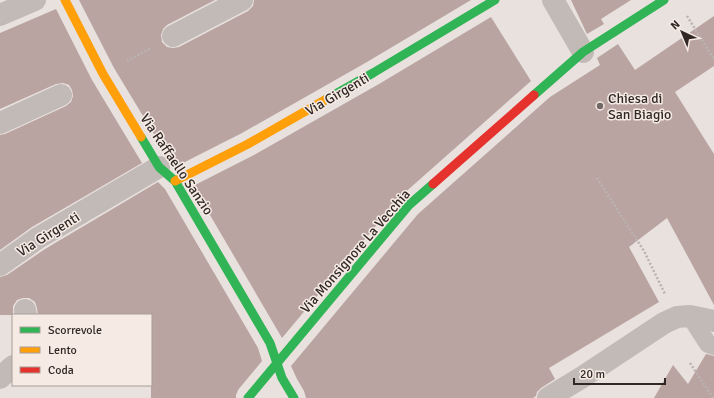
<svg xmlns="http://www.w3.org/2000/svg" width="714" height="398" viewBox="0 0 714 398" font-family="Signika,sans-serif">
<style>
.building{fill:#baa4a1}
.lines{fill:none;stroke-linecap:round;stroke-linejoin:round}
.path{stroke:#bab3b0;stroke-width:2.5;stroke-dasharray:2 2;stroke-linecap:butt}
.lane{stroke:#c2bab7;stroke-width:18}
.street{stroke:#c2bab7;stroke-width:22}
.fast{stroke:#30b455;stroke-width:9}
.slow{stroke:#ff9f0a;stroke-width:9}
.jam{stroke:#e5322d;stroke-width:9}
.poi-dot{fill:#716966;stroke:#f6ebe4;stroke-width:1.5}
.labels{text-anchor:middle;stroke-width:3;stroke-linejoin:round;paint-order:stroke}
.street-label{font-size:14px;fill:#312826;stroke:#f6ebe4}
.poi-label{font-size:14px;fill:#312826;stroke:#f6ebe4;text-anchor:start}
</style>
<rect width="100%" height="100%" fill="#e8e1de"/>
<!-- building -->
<g class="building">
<polygon points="79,0 215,0 167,25 163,29 161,35 162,42 167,47 173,48 179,47 248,11 253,6 254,0 471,0 367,62 242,133 177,166 169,159 114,68"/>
<polygon points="571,0 631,0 601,19 604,24 587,34"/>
<polygon points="56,9 92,80 142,163 32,227 0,250 0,135 5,134 66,106 71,102 73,96 72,90 69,85 63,83 56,84 0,109 0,33"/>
<polygon points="714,16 714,66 675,92 714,154 714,305 667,218 629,247 659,302 549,368 555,379 541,388 537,392 536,396 533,398 306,398 304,391 297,379 291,366 418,214 550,97 600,65 597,58 618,44 635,70"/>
<polygon points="491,17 531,81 401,196 282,338 193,186 254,155 379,84"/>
<polygon points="158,182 165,189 258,348 262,361 238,390 236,395 236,398 151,398 151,315 38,315 37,308 35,302 29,298 23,298 17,300 13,306 13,315 0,315 0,277 7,275 45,249"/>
<polygon points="706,354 714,356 714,398 654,398 673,365 688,384"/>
</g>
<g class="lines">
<!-- path -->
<g class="path">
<polyline points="687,16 707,48 714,59"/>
<polyline points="127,61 151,48"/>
<polyline points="597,178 644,251 665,294"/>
<polyline points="690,363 713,398"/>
</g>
<!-- lane -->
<polyline class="lane" points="690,316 708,344 714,346"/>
<!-- street -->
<g class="street">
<polyline points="553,0 583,52"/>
<polyline points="0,15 35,0"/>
<polyline points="173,36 242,0"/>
<polyline points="0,123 61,95"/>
<polyline points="0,265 38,238 159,167"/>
<polyline points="25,310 26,315"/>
<polyline points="0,378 13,366"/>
<polyline points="548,398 581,378 664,323 677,317 690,316 714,321"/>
</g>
<!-- fast -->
<g class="fast">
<polyline points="534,95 583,52 664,0"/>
<polyline points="325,100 373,73 495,0"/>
<polyline points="141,137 159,167 175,181 270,343 282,378 294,398"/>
<polyline points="248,398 409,205 433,184"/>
</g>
<!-- slow -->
<g class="slow">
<polyline points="65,0 103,74 141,137"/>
<polyline points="175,181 248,144 325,100"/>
</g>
<!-- jam -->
<polyline class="jam" points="433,184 534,95"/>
</g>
<!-- markers -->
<circle class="poi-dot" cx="600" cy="106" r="4"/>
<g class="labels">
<!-- street labels -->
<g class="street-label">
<text transform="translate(337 94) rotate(-30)" y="5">Via Girgenti</text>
<text transform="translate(177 164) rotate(56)" y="5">Via Raffaello Sanzio</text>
<text transform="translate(48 234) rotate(-32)" y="5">Via Girgenti</text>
<text transform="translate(355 251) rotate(-49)" y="5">Via Monsignore La Vecchia</text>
</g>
<!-- poi labels -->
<g class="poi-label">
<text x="608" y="103">Chiesa di<tspan x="608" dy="16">San Biagio</tspan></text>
</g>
</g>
<!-- legend -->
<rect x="12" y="314" width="140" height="72" fill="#f6ebe4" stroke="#a79d98"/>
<rect x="20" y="327" width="20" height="6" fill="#30b455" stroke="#a79d98"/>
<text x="48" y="334" font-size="12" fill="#312826">Scorrevole</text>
<rect x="20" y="347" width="20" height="6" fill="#ff9f0a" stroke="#a79d98"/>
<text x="48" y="354" font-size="12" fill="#312826">Lento</text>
<rect x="20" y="367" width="20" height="6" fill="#e5322d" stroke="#a79d98"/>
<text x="48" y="374" font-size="12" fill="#312826">Coda</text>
<!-- north arrow -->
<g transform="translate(682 32) rotate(316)" stroke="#f6ebe4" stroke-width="3" paint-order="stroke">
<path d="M0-3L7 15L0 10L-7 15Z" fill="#312826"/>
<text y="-6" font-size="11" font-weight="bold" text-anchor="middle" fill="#312826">N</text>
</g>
<!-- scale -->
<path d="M574 378v6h91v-6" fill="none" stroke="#312826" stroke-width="2"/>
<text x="580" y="378" font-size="12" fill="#312826" stroke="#f6ebe4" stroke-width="3" paint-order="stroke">20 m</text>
</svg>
